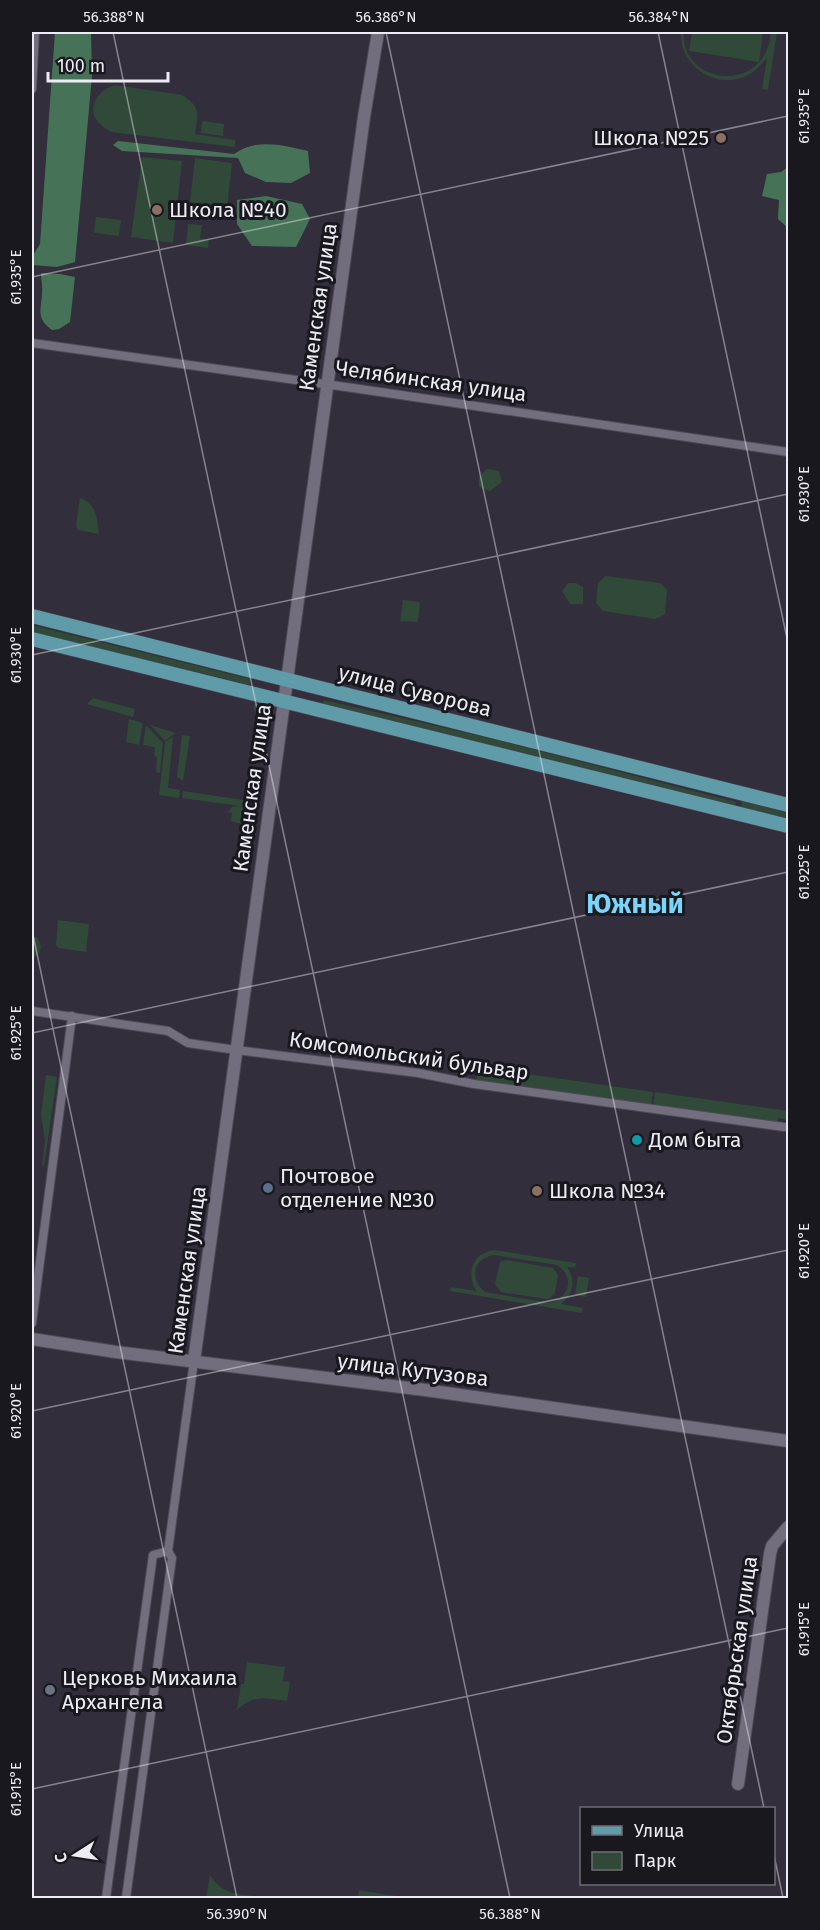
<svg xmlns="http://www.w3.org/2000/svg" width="820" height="1930" viewBox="0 0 820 1930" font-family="'Fira Sans',sans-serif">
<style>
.green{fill:#304939;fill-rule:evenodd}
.forest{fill:#467357}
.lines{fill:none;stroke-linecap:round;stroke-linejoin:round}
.street-casing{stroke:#4d4955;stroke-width:10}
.secondary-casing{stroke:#4d4955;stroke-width:14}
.primary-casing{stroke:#4d4955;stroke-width:15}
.street{stroke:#736e7d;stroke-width:8}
.secondary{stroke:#736e7d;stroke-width:12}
.primary{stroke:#5f9ba8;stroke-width:14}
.ticks{fill:none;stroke:#edebf4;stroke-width:1.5;stroke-opacity:0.45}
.education-dot{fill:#8d6e63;stroke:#19181e;stroke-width:2}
.culture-dot{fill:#0f9aa8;stroke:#19181e;stroke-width:2}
.service-dot{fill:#5c6f8a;stroke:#19181e;stroke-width:2}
.worship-dot{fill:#6b7280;stroke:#19181e;stroke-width:2}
.labels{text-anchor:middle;stroke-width:6;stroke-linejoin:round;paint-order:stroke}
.poi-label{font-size:21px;fill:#edebf4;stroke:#19181e;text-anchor:start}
.street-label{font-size:21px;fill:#edebf4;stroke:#19181e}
.district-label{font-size:27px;font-weight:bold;fill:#7bd4f9;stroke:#19181e}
.neatline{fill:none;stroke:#edebf4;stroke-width:2}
.ticks-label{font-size:15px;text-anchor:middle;fill:#edebf4}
</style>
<rect width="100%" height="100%" fill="#322e3c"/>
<!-- green -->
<g class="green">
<path d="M681 32H684C680 77 744 93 765 54 769 47 770 39 771 32H777L768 90 762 89 767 58C761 65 754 72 746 76 715 90 679 65 681 32Z"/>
<polygon points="692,32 763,32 759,62 689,51"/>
<path d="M115 85 182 95C201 107 198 114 195 134L235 140V147L111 132C105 128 99 125 96 119 88 104 100 89 115 85Z"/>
<polygon points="202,121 224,124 223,136 201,133"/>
<polygon points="142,157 182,161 173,243 131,237"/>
<polygon points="195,158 232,163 227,208 190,202"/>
<polygon points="96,217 121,220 119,236 94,233"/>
<polygon points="188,224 202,225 200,238 209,240 208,248 186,245"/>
<polygon points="487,469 499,471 502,482 490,491 479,487 479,477"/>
<path d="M80 498C97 504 97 519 99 534L78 530 76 525Z"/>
<polygon points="606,576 660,583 667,590 665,614 655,619 603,611 596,603 598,583"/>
<polygon points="568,583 576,583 583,587 583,604 570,604 562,591"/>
<polygon points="403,600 420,602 418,622 400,621"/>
<polygon points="32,625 250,679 249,685 32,632"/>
<polygon points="93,698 135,709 133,717 87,704"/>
<polygon points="324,700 493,739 736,802 735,808 540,757 322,706"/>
<path d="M255 703C265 706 273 712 272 724L266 722 253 709Z"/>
<polygon points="129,719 143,723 139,745 126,742"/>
<polygon points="146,725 163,743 160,773 156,772 157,757 154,756 155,747 143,745"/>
<polygon points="150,725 176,733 165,741"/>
<polygon points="182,735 190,736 183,781 177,777"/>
<polygon points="173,737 168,788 180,790 179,798 159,795 165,742"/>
<polygon points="183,791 250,801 246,825 231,821 232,813 228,812 233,806 247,807 182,798"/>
<polygon points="742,801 788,813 788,821 741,809"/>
<polygon points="58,920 89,924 86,952 59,948 56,945"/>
<polygon points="32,936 38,938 41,947 38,955 32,958"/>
<polygon points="478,1067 653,1092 651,1106 476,1082"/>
<polygon points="46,1075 57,1077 44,1166 42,1166 45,1141 41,1114"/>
<polygon points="655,1092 788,1111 788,1120 778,1118 777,1124 653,1107"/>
<path d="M494 1250 576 1263 575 1267H567C576 1280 574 1294 561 1304L583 1308 582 1313 450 1291 451 1287 476 1291C466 1273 472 1253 494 1250ZM494 1255 557 1265C575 1277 570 1297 550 1303L485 1292C469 1279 473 1258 494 1255Z"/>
<polygon points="506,1260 553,1268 558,1275 555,1293 549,1299 545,1299 501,1292 495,1284 500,1262"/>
<polygon points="578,1276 589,1278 586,1297 575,1295"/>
<path d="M247 1662 285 1667 283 1681 290 1682 287 1701C267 1698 254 1694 237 1710L241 1684H244Z"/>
<path d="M210 1875C222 1894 235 1894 256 1896L255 1898H206Z"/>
<polygon points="359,1890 396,1896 396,1898 358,1898"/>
</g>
<!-- forest -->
<g class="forest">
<polygon points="55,32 91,32 92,76 75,262 57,267 32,265 32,257 40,244"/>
<path d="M118 141 234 154C256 138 283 145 308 151L310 173 291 183 266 182 245 173 238 158 122 151 113 145Z"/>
<polygon points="788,167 788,228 778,219 779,200 762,196 767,174 781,172"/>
<polygon points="266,196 302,204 310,219 296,247 252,246 237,224 237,200"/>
<path d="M41 273 60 274 75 277 70 322 59 329 52 330C36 318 41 311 42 294 43 287 41 280 41 273Z"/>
</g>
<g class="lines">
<!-- street casing -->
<g class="street-casing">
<g id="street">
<polyline points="32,89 35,32"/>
<polyline points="32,343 353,388 788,452"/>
<polyline points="32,1011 168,1031 188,1043 236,1050 418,1073 474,1084 784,1127"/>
<polyline points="32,1323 72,1016"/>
<polyline points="106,1898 153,1555 168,1551"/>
<polyline points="126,1898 172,1558 168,1551 194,1361"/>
</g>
</g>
<!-- secondary casing -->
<g class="secondary-casing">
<g id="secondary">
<polyline points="32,1339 116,1352 425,1390 788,1441"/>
<polyline points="194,1361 364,117 378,32"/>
<polyline points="738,1784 770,1554 772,1546 788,1527"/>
</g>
</g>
<!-- primary casing -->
<g class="primary-casing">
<g id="primary">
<polyline points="32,616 788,805"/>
<polyline points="32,639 788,826"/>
</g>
</g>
<!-- street -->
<use href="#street" class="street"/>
<!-- secondary -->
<use href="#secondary" class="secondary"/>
<!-- primary -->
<use href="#primary" class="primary"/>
</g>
<!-- ticks -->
<path class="ticks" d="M113 32 510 1898M386 32 764 1808M658 32 788 643M32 277 788 116M32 655 788 494M32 930 237 1898M32 1033 788 872M32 1411 788 1250M32 1789 788 1628M774 1855 783 1898"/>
<!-- markers -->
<g class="education-dot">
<circle cx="721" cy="138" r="6"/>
<circle cx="157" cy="210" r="6"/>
<circle cx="537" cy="1191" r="6"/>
</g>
<circle class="culture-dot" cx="637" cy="1140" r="6"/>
<circle class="service-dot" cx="268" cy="1188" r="6"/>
<circle class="worship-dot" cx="50" cy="1690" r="6"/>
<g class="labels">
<!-- poi labels -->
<g class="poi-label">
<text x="709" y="145" text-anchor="end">Школа №25</text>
<text x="169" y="217">Школа №40</text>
<text x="649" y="1147">Дом быта</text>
<text x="280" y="1183">Почтовое<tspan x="280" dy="24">отделение №30</tspan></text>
<text x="549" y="1198">Школа №34</text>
<text x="62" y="1685">Церковь Михаила<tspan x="62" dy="24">Архангела</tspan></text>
</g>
<!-- street labels -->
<g class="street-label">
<text transform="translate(318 307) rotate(-82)" y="7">Каменская улица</text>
<text transform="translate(431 381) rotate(8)" y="7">Челябинская улица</text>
<text transform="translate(415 691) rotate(14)" y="7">улица Суворова</text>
<text transform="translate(252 788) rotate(-82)" y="7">Каменская улица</text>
<text transform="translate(409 1056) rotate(8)" y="7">Комсомольский бульвар</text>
<text transform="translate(187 1270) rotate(-82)" y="7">Каменская улица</text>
<text transform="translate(413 1370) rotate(7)" y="7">улица Кутузова</text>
<text transform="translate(737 1650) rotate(-82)" y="7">Октябрьская улица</text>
</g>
<!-- district labels -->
<g class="district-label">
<text x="635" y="913">Южный</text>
</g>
</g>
<!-- border -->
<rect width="820" height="1930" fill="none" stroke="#19181e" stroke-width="66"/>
<!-- legend -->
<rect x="580" y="1807" width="195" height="78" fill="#19181e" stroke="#6e6c74" stroke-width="1.5"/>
<rect x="592" y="1826" width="30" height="9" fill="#5f9ba8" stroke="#6e6c74" stroke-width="1.5"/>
<text x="634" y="1837" font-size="18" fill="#edebf4">Улица</text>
<rect x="592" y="1852" width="30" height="18" fill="#304939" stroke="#6e6c74" stroke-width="1.5"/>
<text x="634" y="1867" font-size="18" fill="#edebf4">Парк</text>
<!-- north arrow -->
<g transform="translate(75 1855) rotate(258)" stroke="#19181e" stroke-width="4.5" paint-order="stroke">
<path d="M0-4.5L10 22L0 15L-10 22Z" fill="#edebf4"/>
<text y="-9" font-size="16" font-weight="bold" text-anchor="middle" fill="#edebf4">С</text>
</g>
<!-- scale -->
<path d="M48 72v9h120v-9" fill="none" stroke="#edebf4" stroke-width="3"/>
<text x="57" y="72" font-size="18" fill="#edebf4" stroke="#19181e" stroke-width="4.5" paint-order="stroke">100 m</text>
<rect x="33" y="33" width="754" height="1864" class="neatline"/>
<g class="ticks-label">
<text x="114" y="22">56.388°N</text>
<text x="386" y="22">56.386°N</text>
<text x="659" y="22">56.384°N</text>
<text transform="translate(804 116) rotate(-90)" y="5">61.935°E</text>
<text transform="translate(16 277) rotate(-90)" y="5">61.935°E</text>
<text transform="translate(804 494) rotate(-90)" y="5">61.930°E</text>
<text transform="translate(16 655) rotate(-90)" y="5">61.930°E</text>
<text transform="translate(804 872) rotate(-90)" y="5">61.925°E</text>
<text transform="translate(16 1033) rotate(-90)" y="5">61.925°E</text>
<text transform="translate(804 1251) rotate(-90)" y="5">61.920°E</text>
<text transform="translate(16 1411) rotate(-90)" y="5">61.920°E</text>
<text transform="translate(804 1629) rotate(-90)" y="5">61.915°E</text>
<text transform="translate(16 1789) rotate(-90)" y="5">61.915°E</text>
<text x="237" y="1919">56.390°N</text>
<text x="510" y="1919">56.388°N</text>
</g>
</svg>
